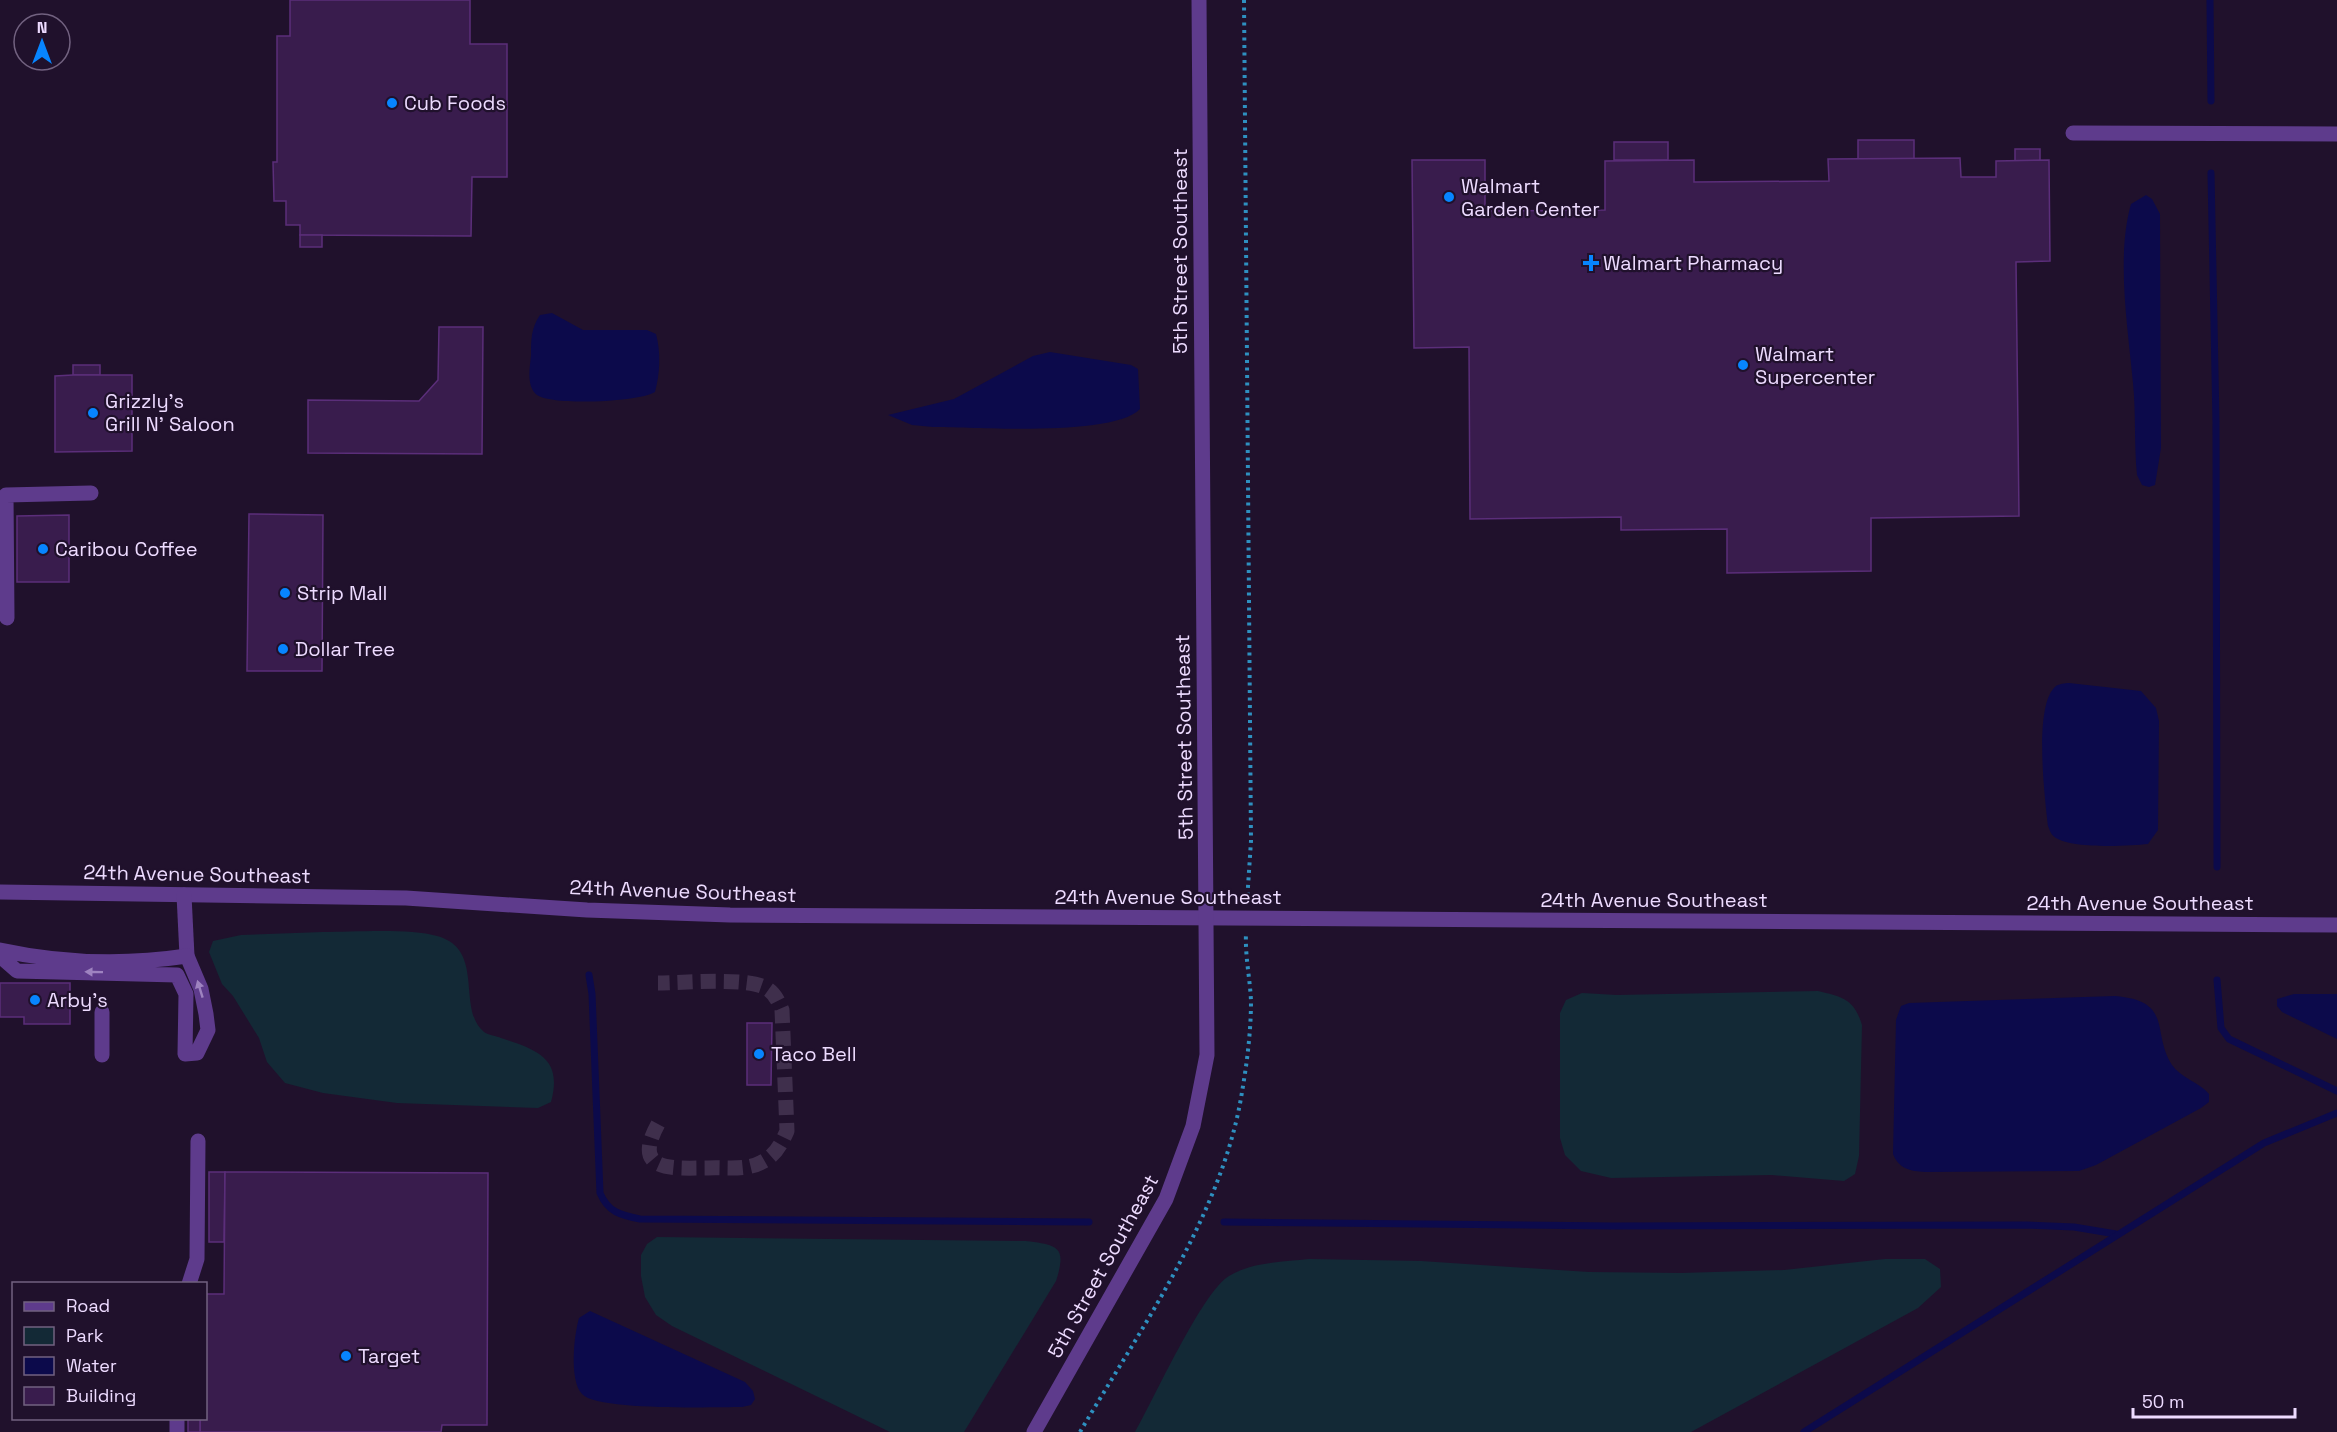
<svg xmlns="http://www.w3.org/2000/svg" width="2337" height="1432" viewBox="0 0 2337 1432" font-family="'Space Grotesk',sans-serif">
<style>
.green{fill:#132936}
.water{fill:#0c0a4b}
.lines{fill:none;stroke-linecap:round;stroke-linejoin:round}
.stream{stroke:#0c0a4b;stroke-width:7}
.building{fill:#391c4d;stroke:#5b2e7a;stroke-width:1.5}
.minor-tunnel{stroke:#3f2f4c;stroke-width:15;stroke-dasharray:15 8;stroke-linecap:butt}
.path{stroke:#2e90c0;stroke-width:4;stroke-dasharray:3 4.5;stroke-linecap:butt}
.minor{stroke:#5e3b8c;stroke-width:15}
.oneway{fill:#9e83c0}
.poi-dot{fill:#0785ff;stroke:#20112c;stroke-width:2}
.labels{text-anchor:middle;stroke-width:4.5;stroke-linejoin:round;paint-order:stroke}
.poi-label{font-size:20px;fill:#eddbff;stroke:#20112c;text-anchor:start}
.street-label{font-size:20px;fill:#eddbff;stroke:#20112c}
</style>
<rect width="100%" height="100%" fill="#20112c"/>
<!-- green -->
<g class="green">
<path d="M323 932C353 932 411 928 437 936 486 949 456 1009 484 1032 488 1035 497 1036 501 1038 537 1050 563 1058 551 1102L538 1108 397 1103 323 1093 285 1083 267 1062 259 1038 233 996 222 984 209 952 213 941 241 935Z"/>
<path d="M1818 991C1843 997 1854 999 1862 1025L1859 1156 1855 1174 1844 1181 1772 1175 1611 1178 1581 1171 1565 1155 1560 1138V1013L1566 1000 1582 993 1617 995Z"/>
<path d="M657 1237 1026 1241C1058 1245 1067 1247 1056 1281L964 1432H890L672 1326 656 1315 645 1297 641 1276V1255L647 1244Z"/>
<path d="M1309 1259 1421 1261 1589 1272 1681 1273 1784 1270 1885 1259H1925L1940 1269 1941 1287 1918 1308 1691 1432H1135C1154 1399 1202 1292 1229 1276 1252 1262 1283 1262 1309 1259Z"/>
</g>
<!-- water -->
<g class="water">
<path d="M2146 195 2152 199 2160 214 2161 448 2155 485 2149 487 2142 485 2137 475C2134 444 2136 413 2133 383 2128 328 2116 257 2131 204Z"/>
<path d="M552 313 583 330H647L656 334C661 352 660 374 655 392 640 402 552 406 537 395 526 386 530 367 531 355 531 340 531 328 540 315Z"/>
<path d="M1050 352 1131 365 1138 369 1140 409C1113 437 975 427 933 427L912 425 888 415 954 399 1033 356Z"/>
<path d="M2069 683 2141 691 2156 708 2159 721 2158 830 2148 844C2128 846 2073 849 2056 838 2051 835 2050 831 2048 826 2045 799 2033 704 2056 686 2059 684 2065 683 2069 683Z"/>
<polygon points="2294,994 2337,994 2337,1039 2282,1012 2277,1006 2277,999"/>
<path d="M2115 996C2174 1001 2151 1032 2172 1065 2181 1078 2199 1082 2209 1094V1102L2201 1108 2096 1165 2079 1171 1925 1172C1910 1171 1899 1169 1893 1154L1896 1020 1901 1006 1909 1003Z"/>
<path d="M590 1311 745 1382 753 1391 755 1399 751 1405 742 1407C714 1407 597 1411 582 1394 569 1380 574 1335 579 1318Z"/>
</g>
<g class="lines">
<!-- stream -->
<g class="stream">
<polyline points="2210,0 2211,101"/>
<polyline points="2211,173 2216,422 2217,867"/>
<path d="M589 975 592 994 600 1193C608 1212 620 1215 640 1219L1089 1222"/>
<polyline points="2217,980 2221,1028 2229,1039 2337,1091"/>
<polyline points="1224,1222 1612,1226 2026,1225 2074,1227 2116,1234"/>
<polyline points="1804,1432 2264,1143 2337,1113"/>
</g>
</g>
<!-- building -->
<g class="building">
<polygon points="290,0 470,0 470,44 507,44 507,177 472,177 471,236 300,235 300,225 286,225 286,201 274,201 273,162 277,162 277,36 290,36"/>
<rect x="1858" y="140" width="56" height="19"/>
<rect x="1614" y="142" width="54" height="18"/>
<rect x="2015" y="149" width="25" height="12"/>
<polygon points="1960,158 1961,177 1996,177 1996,161 2049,160 2050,261 2016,262 2019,516 1871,518 1871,571 1727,573 1727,529 1621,530 1621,517 1470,519 1469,347 1414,348 1412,160 1485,160 1485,211 1605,210 1605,161 1694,160 1694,182 1829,181 1828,159"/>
<rect x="300" y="235" width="22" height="12"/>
<polygon points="439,327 483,327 482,454 308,453 308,400 419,401 438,380"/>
<rect x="73" y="365" width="27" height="10"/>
<polygon points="73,375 132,375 132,451 55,452 55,376"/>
<polygon points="249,514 323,515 322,671 247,671"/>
<polygon points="69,515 69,582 17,582 17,516"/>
<polygon points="0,983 70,983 70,1024 24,1024 24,1017 0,1017"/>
<polygon points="747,1023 772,1023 771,1085 747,1085"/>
<polygon points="209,1172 225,1172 224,1242 209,1242"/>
<polygon points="225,1172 488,1173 487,1425 442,1425 441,1432 200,1432 200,1418 206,1418 206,1294 224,1294"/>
<rect x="188" y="1418" width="12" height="14"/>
</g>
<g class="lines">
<!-- minor-tunnel -->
<path class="minor-tunnel" d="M658 1124C631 1173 672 1168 708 1168 725 1167 746 1171 762 1162 776 1155 781 1144 787 1131L782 1010C778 1001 775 993 766 988 748 977 681 983 658 983"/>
<!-- path -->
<g class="path">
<polyline points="1244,0 1251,841 1247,902"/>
<path d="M1080 1432C1141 1328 1223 1213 1242 1092 1247 1063 1251 1031 1251 1001 1250 978 1245 957 1246 933"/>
</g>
<!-- minor -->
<g class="minor">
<polyline points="2073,133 2337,134"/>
<polyline points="7,618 6,495 91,493"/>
<polyline points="0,892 406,898 587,910 730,915 2337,925"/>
<polyline points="184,895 187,956"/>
<path d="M0 950C60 963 126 965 187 956L201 989 206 1014 208 1030 197 1053 185 1054 186 994 177 975 17 971 0 956"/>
<polyline points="102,1012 102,1055"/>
<polyline points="189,1284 197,1259 198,1141"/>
<polyline points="177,1418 177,1432"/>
<polyline points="1034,1432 1166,1199 1193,1126 1207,1055 1199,0"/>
</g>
</g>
<!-- one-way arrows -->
<defs><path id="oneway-solid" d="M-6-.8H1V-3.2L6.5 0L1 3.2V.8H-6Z" transform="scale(1.5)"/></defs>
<g class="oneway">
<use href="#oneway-solid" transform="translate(94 972) rotate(-179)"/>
<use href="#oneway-solid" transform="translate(200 989) rotate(-107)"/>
</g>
<!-- markers -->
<g class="poi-dot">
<circle cx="392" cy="103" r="6"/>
<circle cx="1449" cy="197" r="6"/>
<path d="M1588 254h6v6h6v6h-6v6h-6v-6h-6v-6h6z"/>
<circle cx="1743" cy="365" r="6"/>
<circle cx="93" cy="413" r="6"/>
<circle cx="43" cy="549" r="6"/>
<circle cx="285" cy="593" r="6"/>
<circle cx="283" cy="649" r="6"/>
<circle cx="35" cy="1000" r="6"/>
<circle cx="759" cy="1054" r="6"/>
<circle cx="346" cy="1356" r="6"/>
</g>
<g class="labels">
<!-- poi labels -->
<g class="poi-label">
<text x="404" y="110">Cub Foods</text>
<text x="1461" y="193">Walmart<tspan x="1461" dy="23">Garden Center</tspan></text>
<text x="1603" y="270">Walmart Pharmacy</text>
<text x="1755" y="361">Walmart<tspan x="1755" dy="23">Supercenter</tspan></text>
<text x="105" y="408">Grizzly's<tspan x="105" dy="23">Grill N' Saloon</tspan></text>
<text x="55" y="556">Caribou Coffee</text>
<text x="297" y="600">Strip Mall</text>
<text x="295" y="656">Dollar Tree</text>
<text x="47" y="1007">Arby's</text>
<text x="771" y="1061">Taco Bell</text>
<text x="358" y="1363">Target</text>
</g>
<!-- street labels -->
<g class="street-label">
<text transform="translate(1180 251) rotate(-90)" y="7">5th Street Southeast</text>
<text transform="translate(1184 737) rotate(-91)" y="7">5th Street Southeast</text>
<text transform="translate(197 874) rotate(1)" y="7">24th Avenue Southeast</text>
<text transform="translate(683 891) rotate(2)" y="7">24th Avenue Southeast</text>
<text x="1168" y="904">24th Avenue Southeast</text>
<text x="1654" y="907">24th Avenue Southeast</text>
<text x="2140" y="910">24th Avenue Southeast</text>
<text transform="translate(1103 1266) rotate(-61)" y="7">5th Street Southeast</text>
</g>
</g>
<!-- legend -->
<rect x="12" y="1282" width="195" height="138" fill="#20112c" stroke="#726280" stroke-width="1.5"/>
<rect x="24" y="1302" width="30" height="9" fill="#5e3b8c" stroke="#726280" stroke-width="1.5"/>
<text x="66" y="1312" font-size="18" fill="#eddbff">Road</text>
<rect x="24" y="1327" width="30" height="18" fill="#132936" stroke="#726280" stroke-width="1.5"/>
<text x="66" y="1342" font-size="18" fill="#eddbff">Park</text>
<rect x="24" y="1357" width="30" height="18" fill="#0c0a4b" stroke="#726280" stroke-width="1.5"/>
<text x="66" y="1372" font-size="18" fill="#eddbff">Water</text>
<rect x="24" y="1387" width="30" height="18" fill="#391c4d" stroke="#726280" stroke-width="1.5"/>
<text x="66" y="1402" font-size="18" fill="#eddbff">Building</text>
<!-- north arrow -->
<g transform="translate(42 42)"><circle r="28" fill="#20112c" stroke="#726280" stroke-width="1.5"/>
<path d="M0-4.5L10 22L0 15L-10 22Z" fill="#0785ff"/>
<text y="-9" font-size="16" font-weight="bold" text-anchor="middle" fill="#eddbff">N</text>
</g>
<!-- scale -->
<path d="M2133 1408v9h162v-9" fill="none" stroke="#eddbff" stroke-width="3"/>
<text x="2142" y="1408" font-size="18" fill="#eddbff" stroke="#20112c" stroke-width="4.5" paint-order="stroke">50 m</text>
</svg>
